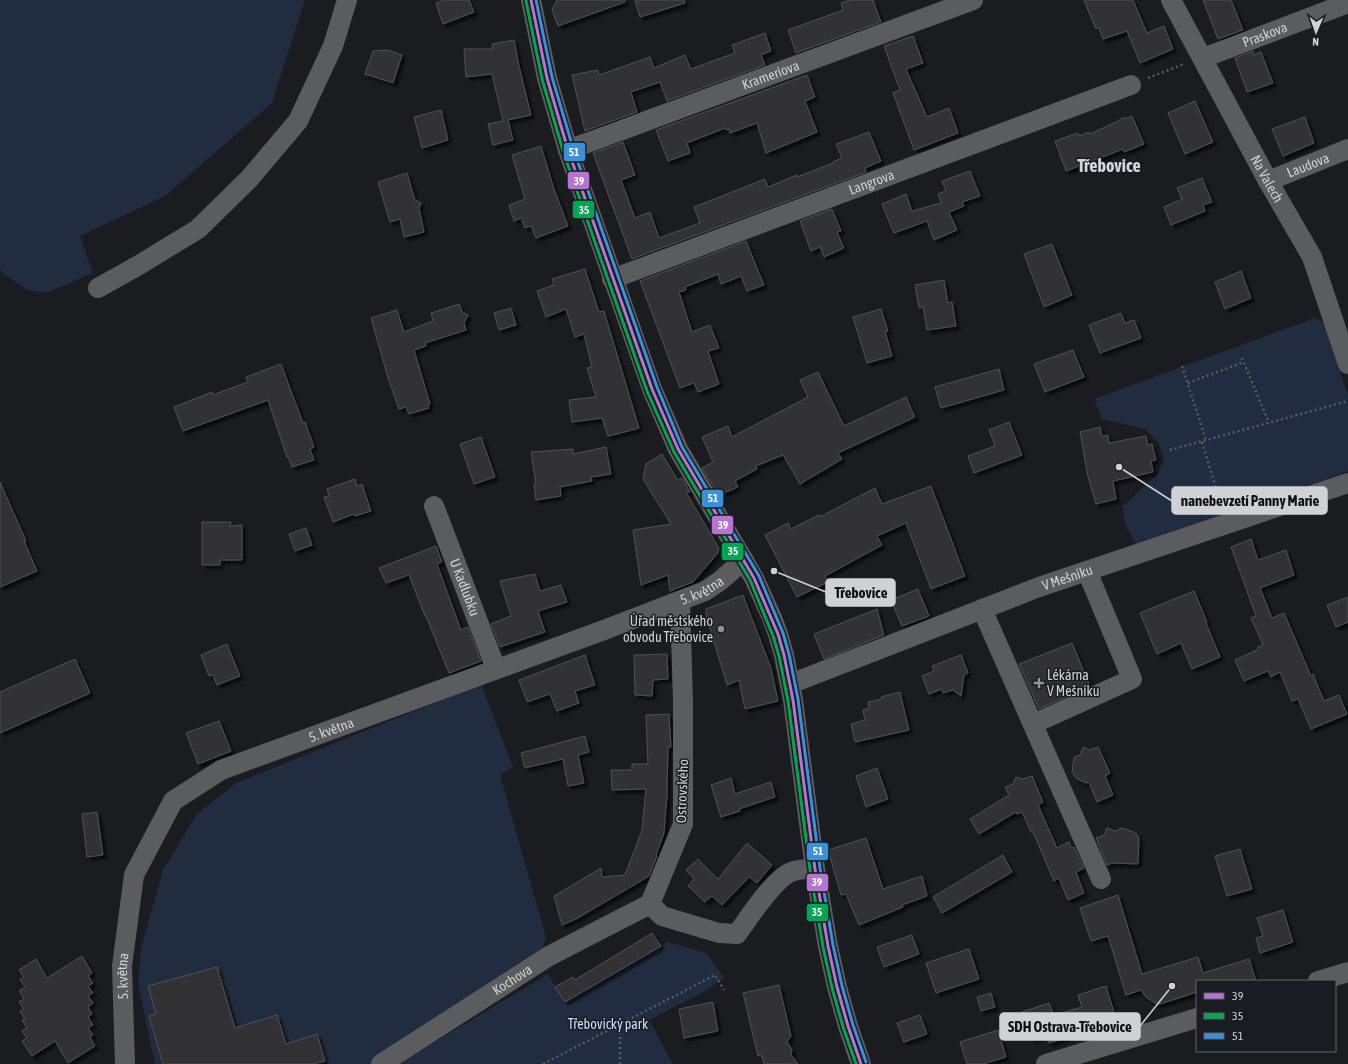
<svg xmlns="http://www.w3.org/2000/svg" width="1348" height="1064" viewBox="0 0 1348 1064" font-family="'Asap Condensed',sans-serif">
<style>
.green{fill:#222c40}
.building{fill:#323336;stroke:#4f5153;filter:url(#shadow)}
.lines{fill:none;stroke-linecap:round;stroke-linejoin:round}
.path{stroke:#595a5b;stroke-width:2.5;stroke-dasharray:2 3;stroke-linecap:butt}
.minor{stroke:#5b5c5d;stroke-width:20}
.bus-1-casing{stroke:#191c20;stroke-width:6}
.bus-2-casing{stroke:#191c20;stroke-width:6}
.bus-3-casing{stroke:#191c20;stroke-width:6}
.bus-1{stroke:#b673d3;stroke-width:3}
.bus-2{stroke:#00a651;stroke-width:3}
.bus-3{stroke:#3a90db;stroke-width:3}
.poi-dot{fill:#909295;stroke:#191c20;stroke-width:1.5}
.labels{text-anchor:middle;stroke-width:3;stroke-linejoin:round;paint-order:stroke}
.street-label{font-size:14px;fill:#d0d1d4;stroke:#191c20}
.poi-label{font-size:14px;fill:#d0d1d4;stroke:#191c20;text-anchor:end}
.park-label{font-size:14px;fill:#cdf;stroke:#191c20}
.district-label{font-size:18px;font-weight:bold;fill:#d3d6dd;stroke:#191c20}
.leader{fill:none;stroke:#d0d1d4;stroke-width:1.5}
.callout-dot{fill:#d0d1d4;stroke:#191c20;stroke-width:1.5}
.callout{fill:#d0d1d4;stroke:#d0d1d4;stroke-width:1.5}
.callout-label{font-size:15px;text-anchor:middle;font-weight:bold;fill:#111}
.line-badge{stroke:#191c20;stroke-width:1.5}
.badge-label{font-size:11px;text-anchor:middle;font-weight:bold;fill:#fff}
</style>
<defs>
<filter id="shadow"><feDropShadow dx="3.5" dy="3.5" stdDeviation="1" flood-color="#0009"/></filter>
</defs>
<rect width="100%" height="100%" fill="#1a1c1f"/>
<!-- green -->
<g class="green">
<polygon points="0,0 305,0 272,103 165,196 80,236 93,273 46,293 27,290 1,272 0,269"/>
<path d="M1315 318 1321 321 1326 326 1348 396V471L1144 546H1138C1128 534 1124 521 1122 507L1158 474 1164 459 1158 442 1145 429 1102 419 1094 399Z"/>
<polygon points="481,684 513,767 500,775 546,937 541,954 372,1064 155,1064 138,984 141,948 163,870 197,814 236,783"/>
<polygon points="668,942 707,953 724,978 709,989 649,1020 673,1064 398,1064 548,974 565,1002"/>
</g>
<!-- building -->
<g class="building">
<polygon points="444,0 469,0 474,12 443,24 436,3"/>
<polygon points="557,0 624,0 625,2 558,26 552,10"/>
<polygon points="635,0 684,0 685,3 640,17"/>
<polygon points="850,0 873,0 881,22 796,53 788,30 843,10 841,3"/>
<polygon points="1084,0 1133,0 1147,33 1164,26 1173,49 1140,63 1127,31 1103,39 1099,28 1096,29"/>
<polygon points="1203,0 1231,0 1243,30 1218,39"/>
<polygon points="765,33 771,51 761,55 765,65 667,101 660,82 631,92 637,112 585,131 572,75 598,70 599,75 650,57 654,68 685,55 691,69 735,53 732,45"/>
<polygon points="913,36 923,63 906,69 927,117 949,108 958,133 914,150 893,93 900,90 884,46"/>
<polygon points="514,40 519,66 531,115 508,120 513,140 493,145 488,124 503,121 492,74 466,77 464,49 493,49 492,44"/>
<polygon points="388,50 402,55 393,83 365,74 373,51"/>
<polygon points="1253,51 1254,55 1261,52 1273,83 1247,92 1235,58"/>
<polygon points="807,75 815,97 805,101 817,132 766,153 757,123 730,133 729,129 726,130 725,128 687,143 690,153 668,161 656,130"/>
<polygon points="1195,101 1213,142 1185,154 1168,113"/>
<polygon points="441,110 448,140 422,148 414,117"/>
<polygon points="1132,116 1144,144 1124,152 1123,149 1066,171 1055,141 1078,133 1079,136 1089,132 1090,134 1118,121 1122,118 1127,118"/>
<polygon points="1305,117 1314,143 1283,156 1272,129"/>
<polygon points="869,132 881,161 865,168 866,172 632,259 593,153 623,142 635,175 621,180 635,218 650,212 659,238 700,223 694,207 765,179 768,187 797,175 797,177 833,163 833,162 842,158 836,144"/>
<polygon points="541,146 554,189 568,226 536,238 531,226 525,228 521,218 514,221 509,205 525,199 512,155"/>
<polygon points="970,171 980,196 962,202 964,206 949,212 957,230 934,240 927,221 894,233 882,204 906,194 912,211 941,203 938,194 946,191 942,181"/>
<polygon points="407,173 415,200 421,203 419,208 424,232 404,237 400,219 390,222 378,182"/>
<polygon points="1202,178 1212,202 1203,205 1205,211 1171,225 1164,207 1182,199 1177,188"/>
<polygon points="832,209 841,231 837,232 844,248 824,257 820,247 811,251 800,221"/>
<polygon points="746,241 764,285 747,291 741,276 721,284 718,274 685,287 686,290 679,292 692,332 710,325 719,348 708,351 719,384 698,392 694,383 680,388 640,281"/>
<polygon points="1052,244 1072,295 1044,307 1024,254"/>
<polygon points="585,269 599,312 604,311 639,428 621,433 608,436 602,418 572,422 569,400 596,397 587,368 592,367 584,334 575,337 566,309 546,317 537,291 554,285 552,279"/>
<polygon points="1241,271 1251,298 1225,309 1215,282"/>
<polygon points="944,280 948,303 952,302 956,326 927,330 923,307 919,308 915,285"/>
<polygon points="459,304 462,312 468,315 464,323 466,330 425,343 426,346 414,350 430,404 428,406 429,408 409,414 406,407 399,409 388,378 371,318 397,310 404,332 433,321 431,313"/>
<polygon points="511,308 516,325 499,330 494,313"/>
<polygon points="881,309 888,331 885,331 892,356 867,363 853,317"/>
<polygon points="1121,313 1125,323 1134,320 1141,338 1100,353 1089,325"/>
<polygon points="1073,350 1084,377 1045,392 1034,364"/>
<polygon points="281,364 303,423 305,422 314,447 310,449 314,460 292,467 288,457 287,457 268,400 183,431 174,407 212,392 213,395 248,382 246,377"/>
<polygon points="999,369 1004,390 941,408 935,387"/>
<polygon points="818,372 844,426 906,397 915,417 838,453 842,459 800,484 783,455 756,466 757,469 735,481 738,487 724,493 717,493 702,468 713,462 702,437 728,426 732,437 808,397 800,380"/>
<polygon points="1009,422 1022,455 974,473 968,456 995,446 989,430"/>
<polygon points="1100,427 1102,436 1108,435 1109,443 1146,436 1148,445 1152,444 1156,460 1151,461 1153,472 1113,481 1116,499 1096,504 1088,477 1080,432"/>
<polygon points="481,437 495,477 474,484 460,444"/>
<polygon points="606,447 611,474 591,477 592,481 560,487 561,496 536,500 534,484 536,484 531,452 573,449 573,454"/>
<polygon points="662,454 678,480 682,478 690,492 686,492 719,548 718,553 693,582 670,591 668,575 641,585 633,530 671,524 643,479 646,464"/>
<polygon points="355,479 357,486 362,484 371,511 355,516 354,514 333,522 324,497 329,496 327,489"/>
<polygon points="0,482 26,541 24,541 37,571 0,587"/>
<polygon points="931,486 965,576 931,589 906,523 877,536 882,545 825,576 828,582 797,597 765,535 788,523 791,529 819,515 820,517 875,488 882,504"/>
<polygon points="202,522 231,522 230,526 242,525 242,560 220,560 220,565 202,565"/>
<polygon points="306,528 312,545 295,551 289,534"/>
<polygon points="1251,539 1258,560 1286,550 1294,575 1260,588 1272,618 1284,613 1311,676 1313,674 1324,701 1339,695 1347,714 1311,729 1298,699 1292,701 1280,672 1271,677 1268,671 1244,681 1235,660 1259,649 1258,647 1263,645 1251,618 1256,616 1231,547"/>
<polygon points="436,546 442,562 437,564 461,630 468,627 481,661 449,673 426,616 425,616 409,575 386,583 379,568"/>
<polygon points="535,574 540,591 561,585 567,602 538,611 545,632 500,647 491,624 511,616 500,581"/>
<polygon points="918,589 929,616 902,626 891,600"/>
<polygon points="1194,591 1207,622 1206,623 1220,657 1192,669 1181,643 1157,654 1140,613"/>
<polygon points="743,595 771,668 778,701 745,709 739,680 727,685 706,615 706,609"/>
<polygon points="1348,597 1348,622 1336,627 1327,605"/>
<polygon points="877,609 884,635 824,659 814,634"/>
<polygon points="1072,643 1090,686 1039,709 1019,664"/>
<polygon points="227,644 240,676 217,685 213,675 209,676 201,655"/>
<polygon points="667,654 668,679 653,680 652,696 635,695 634,655"/>
<polygon points="585,655 595,685 575,691 579,703 557,711 550,694 527,702 519,680"/>
<polygon points="961,655 968,673 964,675 961,696 953,690 943,693 942,689 929,694 922,676 934,671 932,666"/>
<polygon points="75,659 90,693 0,733 0,692"/>
<polygon points="900,692 909,730 855,742 851,724 865,720 863,710 869,708 868,702 882,699 881,697"/>
<polygon points="669,714 671,747 668,747 667,795 664,833 656,855 657,856 649,876 576,919 562,925 554,896 601,868 602,877 625,875 642,830 646,789 612,790 611,770 632,770 632,764 648,764 646,715"/>
<polygon points="219,721 231,751 198,764 186,733"/>
<polygon points="585,736 589,752 578,755 584,783 568,786 563,759 525,768 521,753"/>
<polygon points="1083,747 1090,750 1098,747 1110,773 1105,776 1113,795 1097,802 1089,782 1086,783 1076,778 1072,772 1074,757 1080,755"/>
<polygon points="877,768 888,799 866,807 856,776"/>
<polygon points="1032,776 1043,802 1038,805 1057,848 1069,842 1071,848 1074,847 1084,868 1076,872 1084,893 1068,900 1059,878 1054,881 1033,832 1031,832 1022,812 1017,814 1016,812 979,834 970,819 1009,795 1005,787 1013,784 1016,777 1023,779"/>
<polygon points="731,778 735,794 771,782 775,797 739,809 740,811 721,817 711,785"/>
<polygon points="97,812 103,855 87,857 82,814"/>
<polygon points="1107,828 1115,831 1122,828 1134,832 1137,834 1139,839 1138,864 1112,863 1107,865 1096,838 1104,835"/>
<polygon points="866,838 883,889 922,876 927,896 902,905 903,907 859,925 846,894 841,895 828,850"/>
<polygon points="747,843 772,865 757,883 749,877 722,905 712,896 705,902 688,886 694,879 686,870 698,859 718,879"/>
<polygon points="1240,849 1252,889 1227,896 1215,856"/>
<polygon points="1003,855 1012,872 942,913 933,897"/>
<polygon points="1118,895 1142,974 1198,957 1203,973 1249,959 1256,981 1197,981 1197,992 1157,1005 1157,1003 1155,1003 1146,997 1141,990 1126,995 1108,936 1091,941 1080,908"/>
<polygon points="1283,910 1293,942 1260,953 1256,938 1263,936 1257,918"/>
<polygon points="652,933 661,946 565,1002 555,987 573,977 575,980"/>
<polygon points="912,935 919,954 884,967 877,947"/>
<polygon points="969,949 979,979 936,993 926,963"/>
<polygon points="82,956 92,973 88,976 93,983 88,986 93,993 88,996 93,1003 88,1007 92,1014 88,1017 93,1025 88,1028 93,1035 90,1037 95,1046 68,1063 55,1041 32,1056 22,1041 27,1038 22,1031 27,1028 22,1020 25,1019 20,1011 24,1009 19,1002 24,999 19,991 25,987 20,980 24,977 19,970 36,959 47,978"/>
<polygon points="217,967 235,1028 277,1015 286,1044 317,1034 325,1061 313,1064 163,1064 149,1016 156,1014 148,986"/>
<polygon points="779,985 791,1036 787,1042 792,1050 791,1055 798,1064 764,1064 761,1055 758,1056 743,993"/>
<polygon points="1106,986 1117,1022 1049,1043 1046,1036 1031,1040 1022,1012 1049,1003 1054,1015 1082,1007 1078,995"/>
<polygon points="991,993 995,1007 981,1011 977,997"/>
<polygon points="713,1002 718,1031 684,1038 679,1009"/>
<polygon points="920,1015 927,1034 904,1042 897,1023"/>
<polygon points="998,1030 1006,1057 983,1064 967,1064 960,1042"/>
</g>
<g class="lines">
<!-- path -->
<g class="path">
<polyline points="1148,78 1184,64"/>
<polyline points="1242,358 1269,423"/>
<polyline points="1182,366 1206,440"/>
<polyline points="1188,383 1244,362"/>
<polyline points="1202,442 1221,505"/>
<polyline points="1170,450 1348,401"/>
<polyline points="543,1064 715,975 724,990"/>
<polyline points="620,1064 620,1024"/>
</g>
<!-- minor -->
<g class="minor">
<polyline points="531,0 547,78 568,150 652,389 678,449 754,578 772,618 778,634 784,655 793,700 815,869 828,946 837,987 848,1026 861,1064"/>
<path id="s1" d="M1171 0 1268 181 1312 257 1348 364"/>
<path id="s2" d="M1203 58 1348 3"/>
<path id="s3" d="M568 150 973 0"/>
<path id="s4" d="M1268 181 1348 149"/>
<path id="s5" d="M612 279 1131 85"/>
<polyline points="98,288 139,265 198,229 249,179 298,121 333,46 347,0"/>
<path id="s6" d="M434 506 496 669"/>
<polyline points="982,609 1101,879"/>
<path id="s7" d="M790 684 1039 587 1348 483"/>
<polyline points="1033,724 1132,679 1087,571"/>
<polyline points="650,904 683,824 683,702 680,601"/>
<path d="M650 904 662 916 719 933 737 934C748 919 776 875 794 871 800 869 809 869 815 869"/>
<polyline points="1318,981 1348,972"/>
<path id="s8" d="M125 1064 122 966 134 875 173 801 221 770 604 630 705 591 720 581 744 560"/>
<path id="s9" d="M381 1064 549 956 650 904"/>
<polyline points="1046,1064 1197,1018"/>
</g>
<!-- bus-1 casing -->
<g class="bus-1-casing">
<polyline id="bus-1" points="531,0 547,78 568,150 652,389 678,449 754,578 778,634 784,655 793,700 815,869 828,946 837,987 848,1026 861,1064"/>
</g>
<!-- bus-2 casing -->
<g class="bus-2-casing">
<polyline id="bus-2" points="526,1 542,79 563,151 647,391 674,452 750,580 773,636 779,656 788,701 810,870 823,947 832,988 843,1027 856,1064"/>
</g>
<!-- bus-3 casing -->
<g class="bus-3-casing">
<polyline id="bus-3" points="536,0 552,77 573,148 657,387 682,447 759,576 783,633 789,654 798,699 820,868 833,945 842,986 853,1025 866,1062"/>
</g>
<!-- bus-1 -->
<use href="#bus-1" class="bus-1"/>
<!-- bus-2 -->
<use href="#bus-2" class="bus-2"/>
<!-- bus-3 -->
<use href="#bus-3" class="bus-3"/>
</g>
<!-- markers -->
<g class="poi-dot">
<circle cx="721" cy="629" r="4"/>
<path d="M1037 677h4v4h4v4h-4v4h-4v-4h-4v-4h4z"/>
</g>
<g class="labels">
<!-- street labels -->
<g class="street-label">
<text dy="5" stroke="none"><textPath href="#s2" startOffset="66">Praskova</textPath></text>
<text dy="5" stroke="none"><textPath href="#s3" startOffset="216">Krameriova</textPath></text>
<text dy="5" stroke="none"><textPath href="#s4" startOffset="43">Laudova</textPath></text>
<text dy="5" stroke="none"><textPath href="#s1" startOffset="203">Na Valech</textPath></text>
<text dy="5" stroke="none"><textPath href="#s5" startOffset="277">Langrova</textPath></text>
<text dy="5" stroke="none"><textPath href="#s7" startOffset="297">V Mešníku</textPath></text>
<text dy="5" stroke="none"><textPath href="#s6" startOffset="87">U Kadlubku</textPath></text>
<text dy="5" stroke="none"><textPath href="#s8" startOffset="844">5. května</textPath></text>
<text dy="5" stroke="none"><textPath href="#s8" startOffset="448">5. května</textPath></text>
<text transform="translate(682 791) rotate(-88)" y="5">Ostrovského</text>
<text dy="5" stroke="none"><textPath href="#s8" startOffset="88">5. května</textPath></text>
<text dy="5" stroke="none"><textPath href="#s9" startOffset="156">Kochova</textPath></text>
</g>
<!-- poi labels -->
<g class="poi-label">
<text x="713" y="626">Úřad městského<tspan x="713" dy="16">obvodu Třebovice</tspan></text>
<text x="1047" y="680" text-anchor="start">Lékárna<tspan x="1047" dy="16">V Mešníku</tspan></text>
</g>
<!-- park labels -->
<g class="park-label">
<text x="608" y="1029">Třebovický park</text>
</g>
<!-- district labels -->
<g class="district-label">
<text x="1109" y="172">Třebovice</text>
</g>
</g>
<!-- callouts -->
<path class="leader" d="M1119 467L1172 501M774 571L826 592M1172 986L1140 1026"/>
<g class="callout-dot">
<circle cx="1119" cy="467" r="4"/>
<circle cx="774" cy="571" r="4"/>
<circle cx="1172" cy="986" r="4"/>
</g>
<g class="callout">
<rect x="1172" y="487" width="155" height="27" rx="4"/>
<rect x="826" y="579" width="69" height="27" rx="4"/>
<rect x="1000" y="1013" width="140" height="27" rx="4"/>
</g>
<g class="callout-label">
<text x="1250" y="506">nanebevzetí Panny Marie</text>
<text x="861" y="598">Třebovice</text>
<text x="1070" y="1032">SDH Ostrava-Třebovice</text>
</g>
<g class="line-badge">
<rect x="563" y="142" width="23" height="20" rx="4" fill="#3a90db"/>
<rect x="567" y="171" width="23" height="19" rx="4" fill="#b673d3"/>
<rect x="572" y="200" width="23" height="19" rx="4" fill="#00a651"/>
<rect x="701" y="489" width="23" height="19" rx="4" fill="#3a90db"/>
<rect x="711" y="515" width="23" height="20" rx="4" fill="#b673d3"/>
<rect x="721" y="542" width="23" height="19" rx="4" fill="#00a651"/>
<rect x="806" y="842" width="23" height="19" rx="4" fill="#3a90db"/>
<rect x="806" y="873" width="23" height="19" rx="4" fill="#b673d3"/>
<rect x="806" y="903" width="23" height="19" rx="4" fill="#00a651"/>
</g>
<g class="badge-label">
<text x="574" y="156">51</text>
<text x="579" y="185">39</text>
<text x="584" y="214">35</text>
<text x="713" y="502">51</text>
<text x="723" y="529">39</text>
<text x="733" y="555">35</text>
<text x="818" y="855">51</text>
<text x="817" y="886">39</text>
<text x="817" y="916">35</text>
</g>
<!-- legend -->
<rect x="1196" y="980" width="140" height="72" fill="#191c20" stroke="#626468"/>
<rect x="1204" y="993" width="20" height="6" fill="#b673d3" stroke="#626468"/>
<text x="1232" y="1000" font-size="12" fill="#d0d1d4">39</text>
<rect x="1204" y="1013" width="20" height="6" fill="#00a651" stroke="#626468"/>
<text x="1232" y="1020" font-size="12" fill="#d0d1d4">35</text>
<rect x="1204" y="1033" width="20" height="6" fill="#3a90db" stroke="#626468"/>
<text x="1232" y="1040" font-size="12" fill="#d0d1d4">51</text>
<!-- north arrow -->
<g transform="translate(1316 32) rotate(182)" stroke="#191c20" stroke-width="3" paint-order="stroke">
<path d="M0-3L7 15L0 10L-7 15Z" fill="#d0d1d4"/>
<text y="-6" font-size="11" font-weight="bold" text-anchor="middle" fill="#d0d1d4">N</text>
</g>
</svg>
